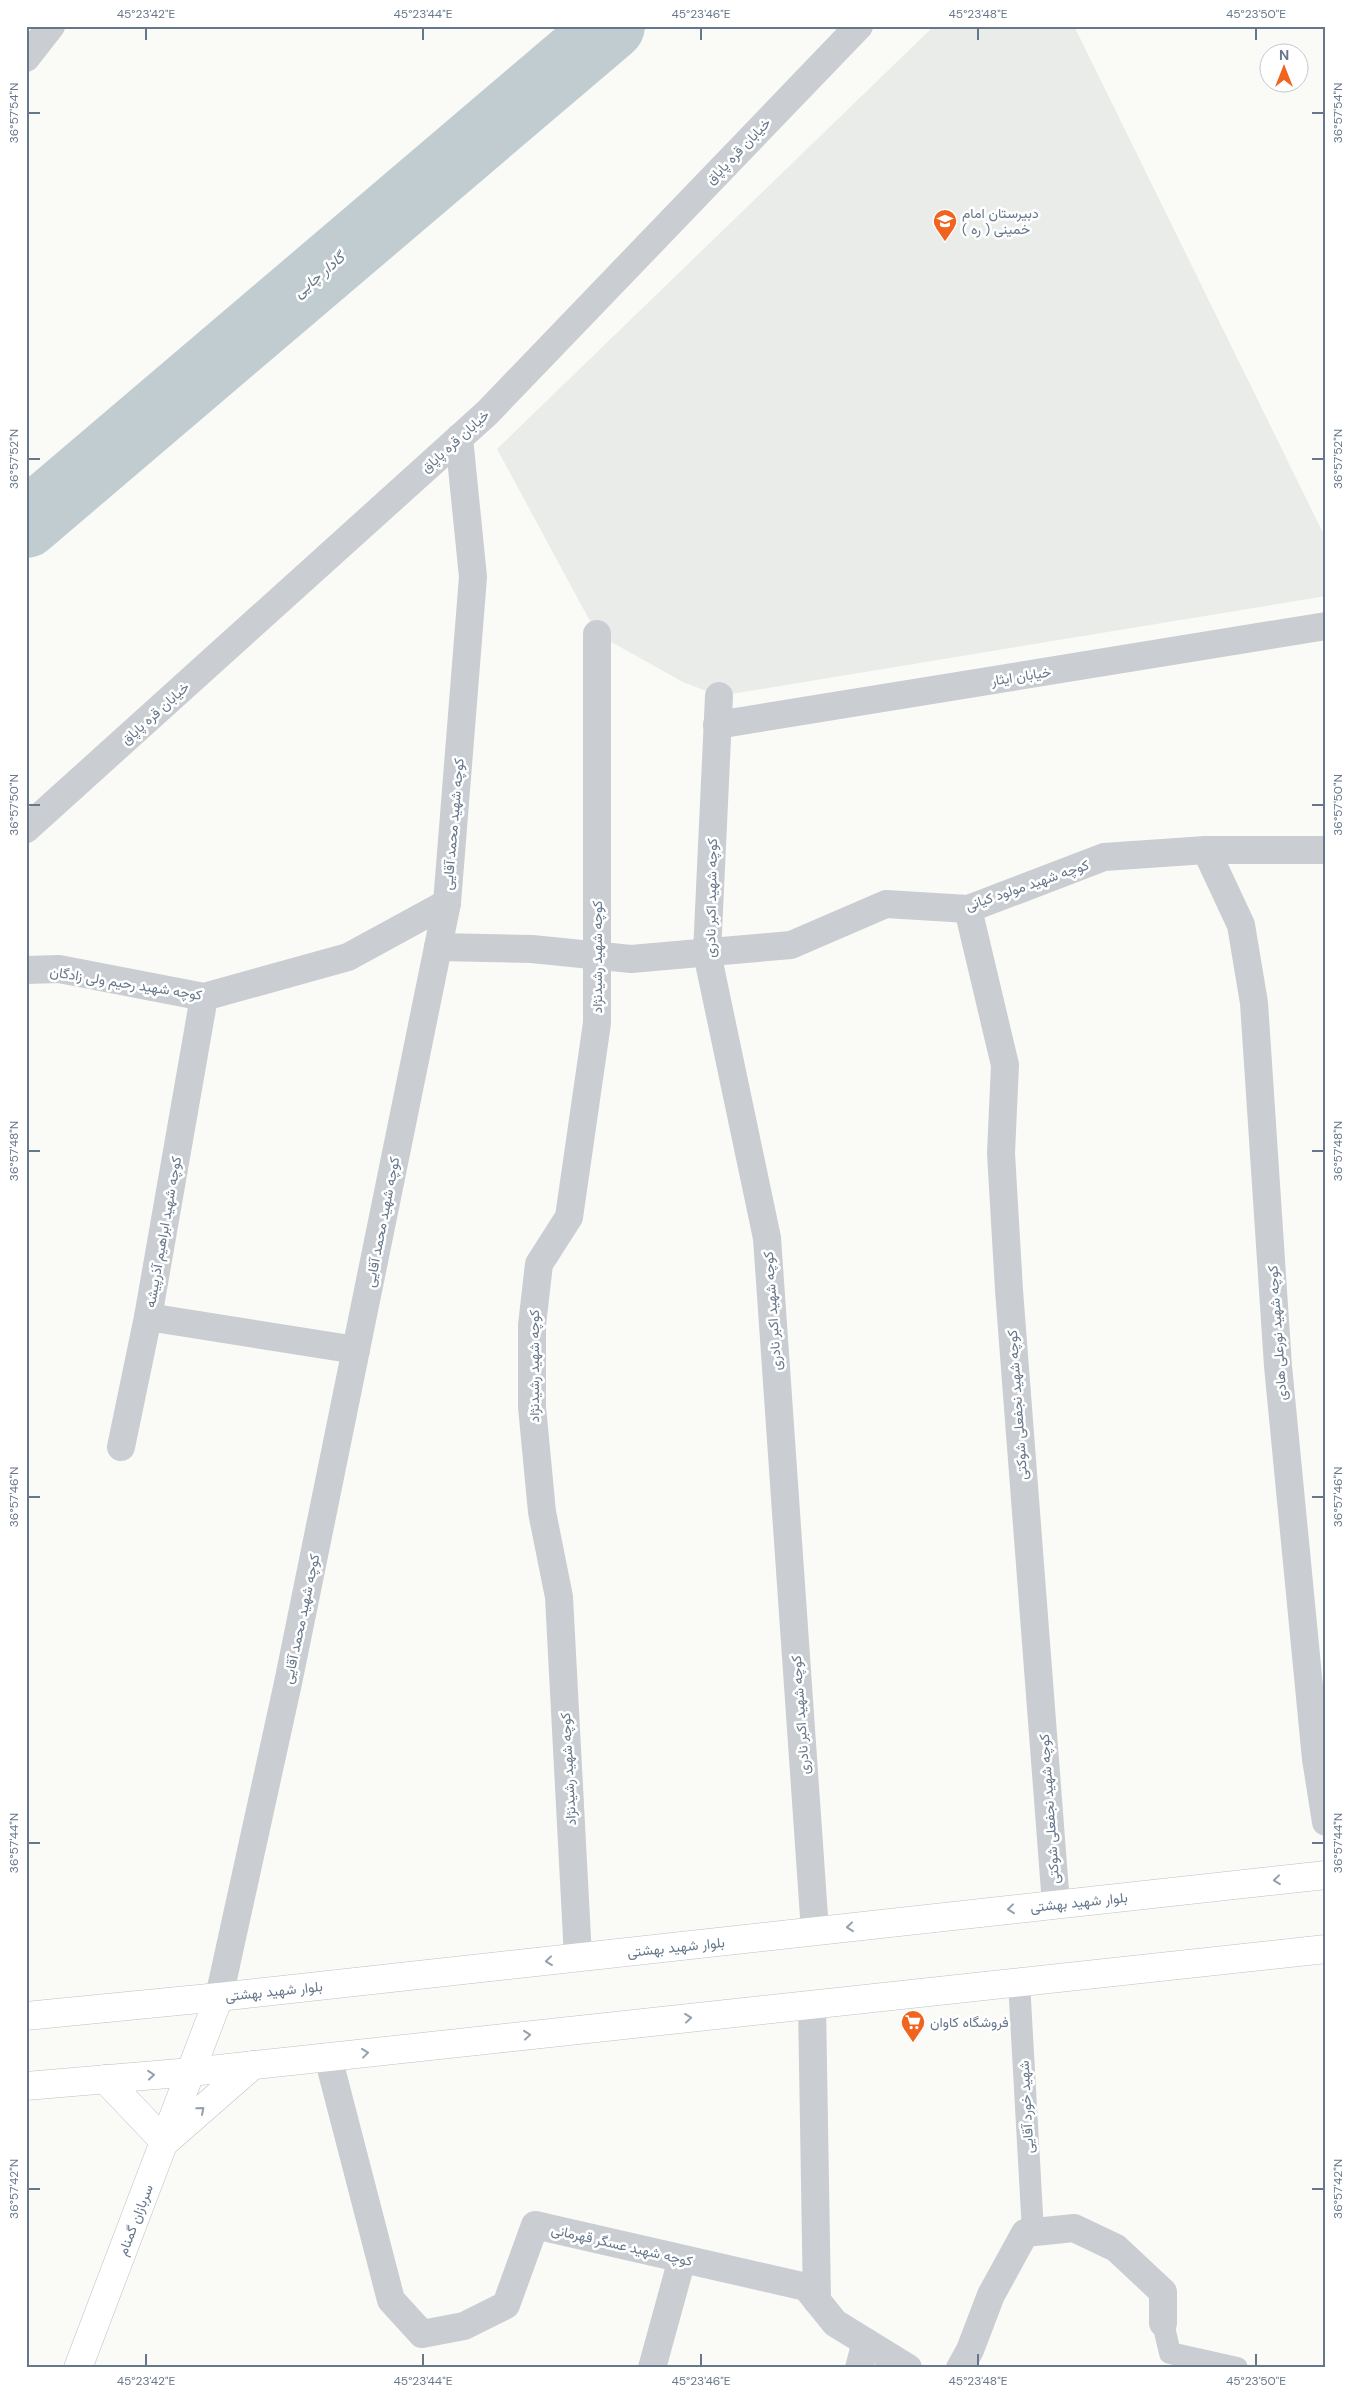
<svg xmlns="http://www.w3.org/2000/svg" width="1352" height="2394" viewBox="0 0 1352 2394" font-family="'DM Sans',Vazirmatn,sans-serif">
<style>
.built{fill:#eaecea}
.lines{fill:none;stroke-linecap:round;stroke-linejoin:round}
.river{stroke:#c1ccd1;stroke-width:68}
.secondary-casing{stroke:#bcc0c6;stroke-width:29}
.primary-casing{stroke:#bdc0c5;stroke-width:29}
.lane{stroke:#cacdd1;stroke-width:22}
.street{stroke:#cacdd1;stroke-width:28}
.secondary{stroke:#fff;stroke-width:28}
.primary{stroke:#fff;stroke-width:28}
.oneway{stroke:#94a0ae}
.ticks{fill:none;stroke:#66778b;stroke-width:2}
.labels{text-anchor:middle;stroke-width:5;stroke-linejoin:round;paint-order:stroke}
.street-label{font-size:14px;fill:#66778b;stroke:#fff}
.poi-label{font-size:14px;fill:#66778b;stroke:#fff;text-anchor:start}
.water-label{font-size:15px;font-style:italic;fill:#637885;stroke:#fff}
.neatline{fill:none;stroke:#66778b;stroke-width:2}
.ticks-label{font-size:12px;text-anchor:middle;fill:#66778b}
</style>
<rect width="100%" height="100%" fill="#fafaf7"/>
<!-- built -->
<polygon class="built" points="934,26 1074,26 1326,539 1326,596 719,696 683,682 597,634 497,449"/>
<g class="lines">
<!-- river -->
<polyline class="river" points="26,524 611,26"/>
<!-- secondary casing -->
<g class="secondary-casing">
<polyline id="secondary" points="78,2368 219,1997"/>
</g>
<!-- primary casing -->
<g class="primary-casing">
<g id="primary">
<polyline points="26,2016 219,1997 1326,1875"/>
<polyline points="105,2079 165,2142 253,2065"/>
<polyline points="26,2086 191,2072 1326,1949"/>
</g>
</g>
<!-- lane -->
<g class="lane">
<polyline points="1019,1982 1033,2232"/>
<polyline points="1163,2323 1170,2353 1237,2368"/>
</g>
<!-- street -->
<g class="street">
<polyline points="26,58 51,26"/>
<polyline points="719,696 707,953 767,1238 815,1931"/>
<polyline points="717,725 1326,626"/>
<polyline points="26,829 487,413 859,26"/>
<polyline points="1206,850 1241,925 1254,1003 1278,1366 1316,1759 1326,1822"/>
<polyline points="968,909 1005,1065 1001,1153 1009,1290 1056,1904"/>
<polyline points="438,947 532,949 631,959 791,945 886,904 968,909 1104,857 1206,850 1326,850"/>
<polyline points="26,970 59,969 204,997 348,957 447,903"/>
<polyline points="204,997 148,1317 356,1350"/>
<polyline points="121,1447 148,1317"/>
<polyline points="578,1957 559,1597 542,1512 532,1407 532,1325 539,1264 569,1217 597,1023 597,634"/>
<polyline points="219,1997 288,1683 447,903 473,577 459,438"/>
<polyline points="812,2005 817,2301"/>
<polyline points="328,2057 391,2300 422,2334 464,2326 506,2305 535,2225 806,2287 835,2323 908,2368"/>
<polyline points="652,2368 682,2259"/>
<polyline points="859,2368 866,2342"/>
<polyline points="960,2368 970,2350 991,2295 1025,2233 1074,2228 1116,2248 1163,2292 1163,2323"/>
</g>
<!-- secondary -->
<use href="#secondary" class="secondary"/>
<!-- primary -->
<use href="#primary" class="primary"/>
</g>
<!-- one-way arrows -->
<defs><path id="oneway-chevron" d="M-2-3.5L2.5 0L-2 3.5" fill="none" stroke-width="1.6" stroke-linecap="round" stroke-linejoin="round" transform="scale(1.25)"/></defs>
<g class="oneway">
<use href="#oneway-chevron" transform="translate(1277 1880) rotate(174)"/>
<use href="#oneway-chevron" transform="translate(1011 1909) rotate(174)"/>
<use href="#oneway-chevron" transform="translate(850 1927) rotate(174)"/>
<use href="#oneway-chevron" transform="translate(549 1961) rotate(174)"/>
<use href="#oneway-chevron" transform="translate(688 2018) rotate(-6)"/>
<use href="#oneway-chevron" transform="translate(527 2035) rotate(-6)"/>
<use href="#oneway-chevron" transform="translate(365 2053) rotate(-7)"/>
<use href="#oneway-chevron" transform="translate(151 2075) rotate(-5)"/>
<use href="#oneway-chevron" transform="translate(201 2110) rotate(-41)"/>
</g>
<!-- ticks -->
<path class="ticks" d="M146 28V40M423 28V40M701 28V40M978 28V40M1256 28V40M28 113H40M1312 113H1324M28 459H40M1312 459H1324M28 805H40M1312 805H1324M28 1151H40M1312 1151H1324M28 1497H40M1312 1497H1324M28 1843H40M1312 1843H1324M28 2189H40M1312 2189H1324M146 2354V2366M423 2354V2366M701 2354V2366M978 2354V2366M1256 2354V2366"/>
<!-- icons -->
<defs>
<g id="school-pin" transform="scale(1.25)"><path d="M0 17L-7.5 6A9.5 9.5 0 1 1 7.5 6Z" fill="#f16420" stroke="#fff"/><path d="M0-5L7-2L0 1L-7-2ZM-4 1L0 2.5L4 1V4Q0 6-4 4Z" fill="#fff"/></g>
<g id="supermarket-pin" transform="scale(1.25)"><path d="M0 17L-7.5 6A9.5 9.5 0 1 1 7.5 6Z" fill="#f16420" stroke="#fff"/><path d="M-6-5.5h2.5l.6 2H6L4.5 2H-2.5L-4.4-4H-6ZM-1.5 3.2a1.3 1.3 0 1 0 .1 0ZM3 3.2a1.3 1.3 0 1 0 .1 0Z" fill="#fff"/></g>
</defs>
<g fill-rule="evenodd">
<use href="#school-pin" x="945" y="221"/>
<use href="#supermarket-pin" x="913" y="2022"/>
</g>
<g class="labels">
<!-- street labels -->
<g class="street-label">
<text transform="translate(738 151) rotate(-46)" y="5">خیابان قره پاپاق</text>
<text transform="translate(455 441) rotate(-42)" y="5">خیابان قره پاپاق</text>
<text transform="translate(1021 676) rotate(-9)" y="5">خیابان ایثار</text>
<text transform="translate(155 713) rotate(-42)" y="5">خیابان قره پاپاق</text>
<text transform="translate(453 824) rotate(-85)" y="5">کوچه شهید محمد آقایی</text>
<text transform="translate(1027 885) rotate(-19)" y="5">کوچه شهید مولود کیانی</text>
<text transform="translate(711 898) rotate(-89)" y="5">کوچه شهید اکبر نادری</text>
<text transform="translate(597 957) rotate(-90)" y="5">کوچه شهید رشیدنژاد</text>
<text transform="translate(126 983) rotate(9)" y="5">کوچه شهید رحیم ولی زادگان</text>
<text transform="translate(382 1222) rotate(-79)" y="5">کوچه شهید محمد آقایی</text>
<text transform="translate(163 1232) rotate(-80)" y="5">کوچه شهید ابراهیم آذرپیشه</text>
<text transform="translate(772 1311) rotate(-94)" y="5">کوچه شهید اکبر نادری</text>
<text transform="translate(1277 1333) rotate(-94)" y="5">کوچه شهید نورعلی هادی</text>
<text transform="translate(534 1366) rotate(-90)" y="5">کوچه شهید رشیدنژاد</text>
<text transform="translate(1017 1405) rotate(-94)" y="5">کوچه شهید نجفعلی شوکتی</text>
<text transform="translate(301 1619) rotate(-78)" y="5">کوچه شهید محمد آقایی</text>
<text transform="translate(800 1715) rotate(-94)" y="5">کوچه شهید اکبر نادری</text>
<text transform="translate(568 1769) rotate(-93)" y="5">کوچه شهید رشیدنژاد</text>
<text transform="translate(1049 1809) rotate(-94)" y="5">کوچه شهید نجفعلی شوکتی</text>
<text transform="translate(1079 1902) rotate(-6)" y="5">بلوار شهید بهشتی</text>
<text transform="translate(676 1947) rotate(-6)" y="5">بلوار شهید بهشتی</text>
<text transform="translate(274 1991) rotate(-6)" y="5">بلوار شهید بهشتی</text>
<text transform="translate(1026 2107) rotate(-93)" y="5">شهید خورد آقایی</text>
<text transform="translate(135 2220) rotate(-69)" y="5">سربازان گمنام</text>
<text transform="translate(622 2245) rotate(13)" y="5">کوچه شهید عسگر قهرمانی</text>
</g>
<!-- poi labels -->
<g class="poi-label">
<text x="962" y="218">دبیرستان امام<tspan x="962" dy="16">خمینی ( ره )</tspan></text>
<text x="930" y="2027">فروشگاه کاوان</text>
</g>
<!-- water labels -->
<g class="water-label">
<text transform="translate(319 275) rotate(-40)" y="5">گادار چایی</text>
</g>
</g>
<!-- border -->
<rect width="1352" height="2394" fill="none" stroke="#ffffff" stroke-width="55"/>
<!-- north arrow -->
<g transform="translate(1284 68)"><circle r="24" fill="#ffffff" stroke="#c2c9d1"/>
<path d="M0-4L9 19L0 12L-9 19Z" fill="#f16420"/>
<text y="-8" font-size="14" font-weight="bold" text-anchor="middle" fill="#66778b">N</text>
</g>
<rect x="28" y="28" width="1296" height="2338" class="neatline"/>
<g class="ticks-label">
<text x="146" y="18">45°23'42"E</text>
<text x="423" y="18">45°23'44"E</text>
<text x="701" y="18">45°23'46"E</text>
<text x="978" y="18">45°23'48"E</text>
<text x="1256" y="18">45°23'50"E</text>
<text transform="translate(14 113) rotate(-90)" y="4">36°57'54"N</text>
<text transform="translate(1338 113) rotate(-90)" y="4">36°57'54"N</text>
<text transform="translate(14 459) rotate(-90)" y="4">36°57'52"N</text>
<text transform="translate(1338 459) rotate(-90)" y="4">36°57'52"N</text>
<text transform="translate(14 805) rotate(-90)" y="4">36°57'50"N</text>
<text transform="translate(1338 805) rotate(-90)" y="4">36°57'50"N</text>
<text transform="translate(14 1151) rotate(-90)" y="4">36°57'48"N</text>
<text transform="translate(1338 1151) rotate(-90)" y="4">36°57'48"N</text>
<text transform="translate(14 1497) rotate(-90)" y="4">36°57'46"N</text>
<text transform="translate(1338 1497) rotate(-90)" y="4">36°57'46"N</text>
<text transform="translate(14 1843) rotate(-90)" y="4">36°57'44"N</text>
<text transform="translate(1338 1843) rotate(-90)" y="4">36°57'44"N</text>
<text transform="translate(14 2189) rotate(-90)" y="4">36°57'42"N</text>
<text transform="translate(1338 2189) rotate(-90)" y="4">36°57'42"N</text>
<text x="146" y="2385">45°23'42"E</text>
<text x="423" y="2385">45°23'44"E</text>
<text x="701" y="2385">45°23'46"E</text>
<text x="978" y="2385">45°23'48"E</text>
<text x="1256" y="2385">45°23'50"E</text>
</g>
</svg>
